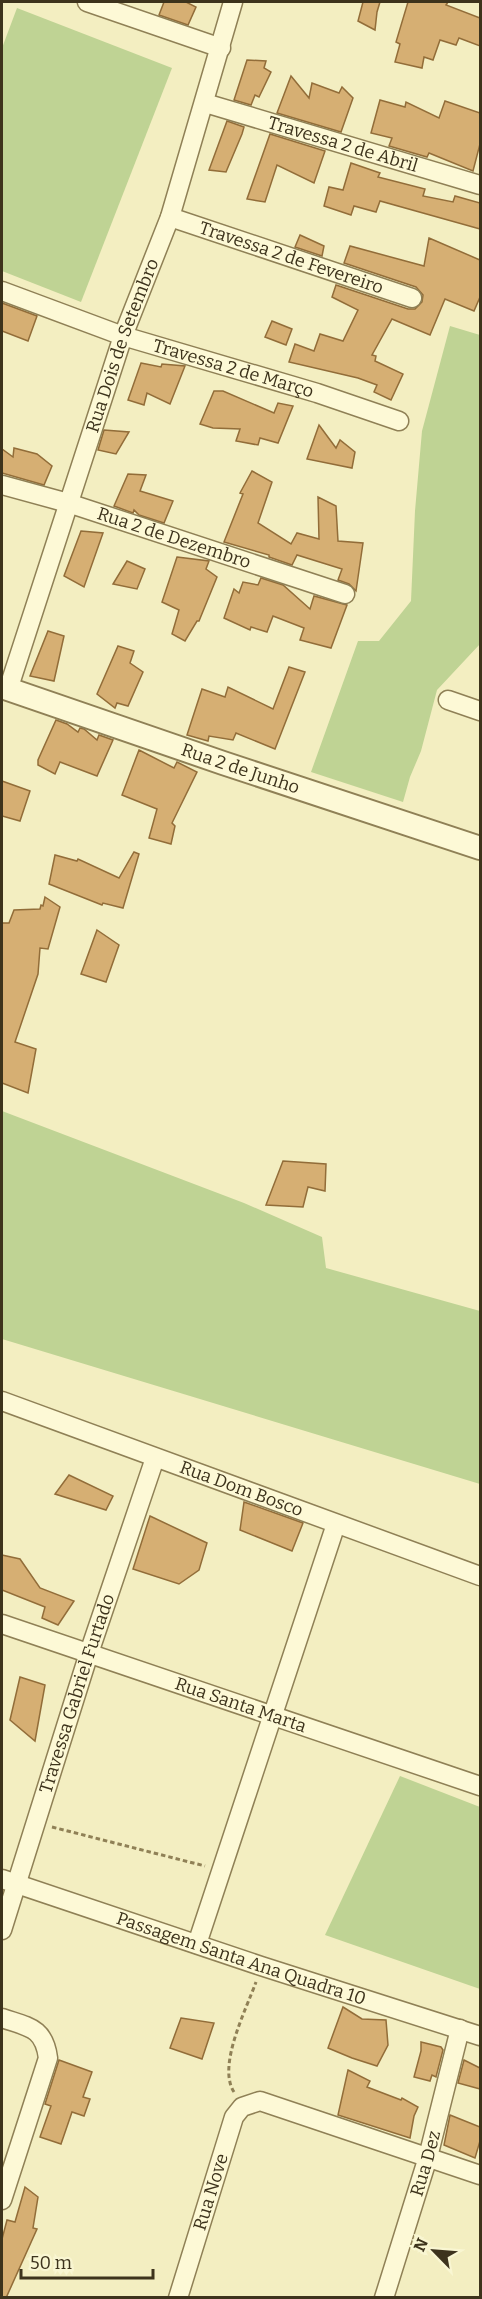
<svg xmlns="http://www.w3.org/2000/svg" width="482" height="2299" viewBox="0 0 482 2299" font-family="Bitter,serif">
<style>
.green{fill:#bfd394}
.building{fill:#d6af73;stroke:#926d39;stroke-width:1.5}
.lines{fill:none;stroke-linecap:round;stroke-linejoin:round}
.minor-casing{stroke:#8f8056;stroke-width:21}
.tertiary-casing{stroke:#8f8056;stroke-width:26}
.path{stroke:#8f8056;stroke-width:3;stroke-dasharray:4.5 3;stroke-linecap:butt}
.minor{stroke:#fdf9d6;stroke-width:18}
.tertiary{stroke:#fdf9d6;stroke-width:22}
.labels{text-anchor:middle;stroke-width:5;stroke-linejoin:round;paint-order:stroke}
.street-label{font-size:18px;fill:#3d331c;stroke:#f9f6d2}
</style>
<rect width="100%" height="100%" fill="#f3eec1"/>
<!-- green -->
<g class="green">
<polygon points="17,8 172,68 81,302 2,271 2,48"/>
<polygon points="450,326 480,335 480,644 437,690 421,751 410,777 403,802 311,772 358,641 379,641 411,601 415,511 422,431"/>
<polygon points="2,1111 244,1203 322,1237 326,1268 480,1311 480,1484 2,1339"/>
<polygon points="400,1776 480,1807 480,1989 325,1935"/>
</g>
<!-- building -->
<g class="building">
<polygon points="164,2 186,2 196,7 188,25 159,15"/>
<polygon points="363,2 380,2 377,12 375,30 358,21"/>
<polygon points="408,2 448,2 446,5 480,18 480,46 459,38 456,45 440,40 433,60 424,57 422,68 395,62 400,44 396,42"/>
<polygon points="247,60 266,61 264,68 271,72 259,97 255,95 251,105 234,100"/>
<polygon points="291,76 309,98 312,83 339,93 342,87 353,98 341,132 277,113"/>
<polygon points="380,100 405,107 406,102 439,118 445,101 480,113 480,144 473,171 429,153 427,157 389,146 392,138 371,133"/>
<polygon points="227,121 244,127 242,134 226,172 209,170"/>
<polygon points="270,134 325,151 314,183 277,165 265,202 247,199"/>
<polygon points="351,163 380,173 378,177 425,189 423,196 453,202 455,196 480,203 480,229 380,201 376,212 354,206 351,215 324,206 329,187 343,190"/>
<polygon points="300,235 324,246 322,256 295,247"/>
<polygon points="429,238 480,260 480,297 474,311 445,299 430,335 392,319 372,355 376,356 375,361 403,374 391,400 374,392 377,385 358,378 289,362 295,344 314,351 320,334 343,341 358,310 332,297 336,285 408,309 415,309 422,302 423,295 416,287 344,263 350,246 424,266"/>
<polygon points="2,303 37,316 28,341 2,331"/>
<polygon points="272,321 292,329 286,345 265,337"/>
<polygon points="141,363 161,367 162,364 185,366 170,404 147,393 144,405 128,400"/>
<polygon points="214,391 223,391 274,413 278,403 293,406 278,443 260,438 258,445 236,441 240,429 213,428 200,424"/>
<polygon points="319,425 336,448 340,440 355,452 352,468 307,459"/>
<polygon points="104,430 129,432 116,454 98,450"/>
<polygon points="14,448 37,454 52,466 44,485 2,473 2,449 13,457"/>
<polygon points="252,471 272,482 258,523 291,544 297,533 319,539 318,497 336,506 338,541 363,543 356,591 349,584 338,580 342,569 297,555 292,565 269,557 269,555 224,542 243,494 240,493"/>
<polygon points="128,474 146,475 140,491 173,501 164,523 139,515 134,510 133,513 114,506"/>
<polygon points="81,531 103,533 84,587 64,576"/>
<polygon points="177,557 209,561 206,569 217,577 199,621 197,621 185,641 172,634 179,610 162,602"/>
<polygon points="127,561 145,569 137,589 113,584"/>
<polygon points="261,578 283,585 310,609 314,596 347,605 331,648 300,640 304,628 273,616 267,632 251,627 250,630 224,618 234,589 239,593 243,582 258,585"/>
<polygon points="48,631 64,636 54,681 30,676"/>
<polygon points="118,646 134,651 130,663 143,672 128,706 117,703 115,708 97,694"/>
<polygon points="289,667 305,672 275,749 236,733 233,740 209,736 208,741 187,735 202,689 225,697 228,687 273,709"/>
<polygon points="56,720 67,724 78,732 80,728 84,729 97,740 99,735 113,740 97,776 60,762 55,774 38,765 38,760"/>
<polygon points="139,750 174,768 177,762 197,772 172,823 175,826 171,844 149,838 157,809 122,795"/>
<polygon points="2,781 30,791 20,821 2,816"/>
<polygon points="134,852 139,854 123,908 103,903 102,905 49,884 55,855 77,861 78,859 119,878"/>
<polygon points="45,897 60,907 48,949 40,948 38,974 15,1042 36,1049 28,1093 2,1083 2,923 9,923 14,910 40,909 41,905 43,906"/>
<polygon points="97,930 119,945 106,982 81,974"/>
<polygon points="283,1161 326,1164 325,1191 308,1187 303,1207 266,1205"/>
<polygon points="69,1475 113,1496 106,1510 55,1494"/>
<polygon points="244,1502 303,1523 292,1551 240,1530"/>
<polygon points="150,1516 207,1543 199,1570 179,1584 133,1569"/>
<polygon points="2,1555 20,1559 40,1588 74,1601 58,1625 42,1618 45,1607 2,1590"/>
<polygon points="20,1677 45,1685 35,1741 10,1720"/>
<polygon points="343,2007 362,2019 386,2020 388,2045 377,2066 352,2058 328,2048"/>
<polygon points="181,2018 214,2023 202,2059 170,2048"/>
<polygon points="421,2042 441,2047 443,2050 436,2077 432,2075 430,2081 414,2077 421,2051"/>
<polygon points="59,2060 92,2072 83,2097 90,2099 84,2116 72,2112 61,2144 40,2137 51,2106 45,2104"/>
<polygon points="464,2060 480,2068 480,2089 458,2083"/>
<polygon points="348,2070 370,2081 367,2087 401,2100 402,2098 418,2107 414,2116 410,2138 338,2115"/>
<polygon points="450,2115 480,2127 480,2141 475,2158 444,2145"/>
<polygon points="25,2187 38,2197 33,2228 37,2229 6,2298 2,2298 2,2239 7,2220 15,2222"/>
</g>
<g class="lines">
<!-- minor casing -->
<g class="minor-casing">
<g id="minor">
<polyline points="87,2 221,48"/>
<path id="s1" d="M205 103 480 185"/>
<path id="s2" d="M170 217 412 298"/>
<path id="s3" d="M2 291 123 336 317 393 399 421"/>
<path id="s4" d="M2 485 68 503 345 594"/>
<path id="s5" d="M8 690 123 336 170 217 233 2"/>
<polyline points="448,700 480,711"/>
<path id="s6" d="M2 1401 480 1576"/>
<path id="s7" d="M2 1624 480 1786"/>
<path id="s8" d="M2 1879 261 1966 480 2036"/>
<path id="s9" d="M2 1930 89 1653 155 1458"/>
<polyline points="197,1944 336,1524"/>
<path d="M2 2018C28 2027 44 2027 48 2058L2 2200"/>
<path id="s10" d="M178 2298 234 2117 242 2107 260 2101 480 2175"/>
<path id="s11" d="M384 2298 428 2157 460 2029"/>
</g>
</g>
<!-- tertiary casing -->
<g class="tertiary-casing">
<g id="tertiary">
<path id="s12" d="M2 687 223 763 480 848"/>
</g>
</g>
<!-- path -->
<g class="path">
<polyline points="52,1827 205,1866"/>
<path d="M234 2092C217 2066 246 2010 256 1982"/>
</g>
<!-- minor -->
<use href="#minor" class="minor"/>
<!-- tertiary -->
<use href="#tertiary" class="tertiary"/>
</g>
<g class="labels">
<!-- street labels -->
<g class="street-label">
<text dy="6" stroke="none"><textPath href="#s1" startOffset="144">Travessa 2 de Abril</textPath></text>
<text dy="6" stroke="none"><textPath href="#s2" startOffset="128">Travessa 2 de Fevereiro</textPath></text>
<text dy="6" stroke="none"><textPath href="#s5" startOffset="363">Rua Dois de Setembro</textPath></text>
<text dy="6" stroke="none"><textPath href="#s3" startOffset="244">Travessa 2 de Março</textPath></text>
<text dy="6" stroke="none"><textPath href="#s4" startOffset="180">Rua 2 de Dezembro</textPath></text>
<text dy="6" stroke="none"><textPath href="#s12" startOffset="252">Rua 2 de Junho</textPath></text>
<text dy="6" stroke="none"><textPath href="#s6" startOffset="255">Rua Dom Bosco</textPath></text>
<text dy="6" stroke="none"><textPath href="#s9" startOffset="248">Travessa Gabriel Furtado</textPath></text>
<text dy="6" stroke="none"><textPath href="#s7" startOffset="252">Rua Santa Marta</textPath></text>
<text dy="6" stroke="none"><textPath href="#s8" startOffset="252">Passagem Santa Ana Quadra 10</textPath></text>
<text dy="6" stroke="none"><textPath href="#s11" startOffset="141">Rua Dez</textPath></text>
<text dy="6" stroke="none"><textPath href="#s10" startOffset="111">Rua Nove</textPath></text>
</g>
</g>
<!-- border -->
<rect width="482" height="2299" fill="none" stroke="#3d331c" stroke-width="6"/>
<!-- north arrow -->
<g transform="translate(434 2251) rotate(295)" stroke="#f9f6d2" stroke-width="4.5" paint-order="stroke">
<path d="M0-4.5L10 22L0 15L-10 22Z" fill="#3d331c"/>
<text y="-9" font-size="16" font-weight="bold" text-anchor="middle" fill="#3d331c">N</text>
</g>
<!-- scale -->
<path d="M21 2269v9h132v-9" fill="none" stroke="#3d331c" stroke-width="3"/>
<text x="30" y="2269" font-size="18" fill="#3d331c" stroke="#f9f6d2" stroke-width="4.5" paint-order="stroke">50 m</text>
</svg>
